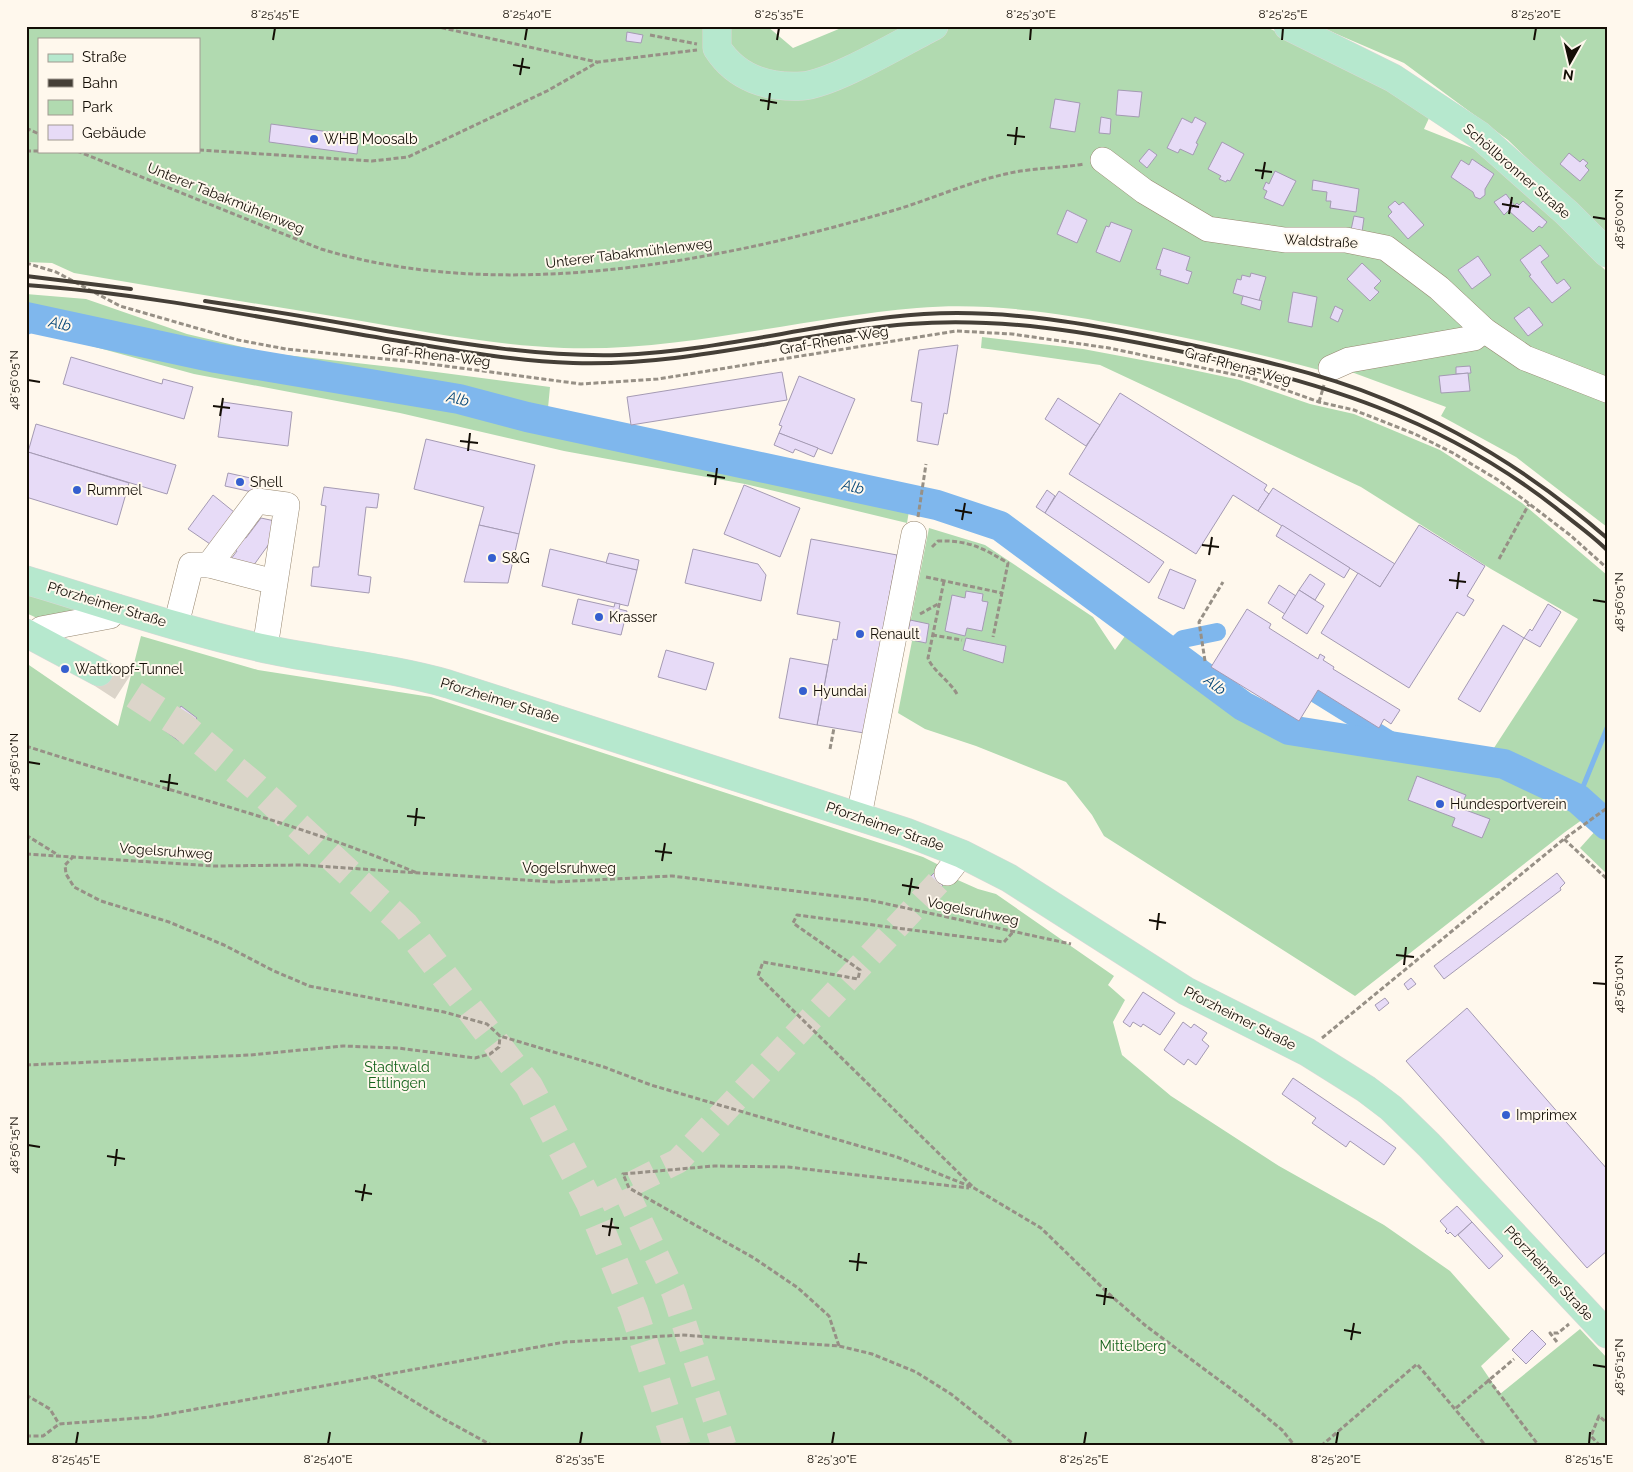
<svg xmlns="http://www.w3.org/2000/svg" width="1633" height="1472" viewBox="0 0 1633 1472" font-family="Raleway,sans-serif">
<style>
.green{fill:#b1dab0;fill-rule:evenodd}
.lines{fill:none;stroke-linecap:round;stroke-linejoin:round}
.stream{stroke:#7fb7ed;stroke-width:5}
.canal{stroke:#7fb7ed;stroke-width:18}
.river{stroke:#7fb7ed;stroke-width:30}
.building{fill:#e7dbf7;stroke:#a49ab3}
.minor-tunnel{stroke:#dcd5ca;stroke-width:25;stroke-dasharray:25 12;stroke-linecap:butt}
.major-tunnel{stroke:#dcd5ca;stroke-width:28;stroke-dasharray:28 14;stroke-linecap:butt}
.minor-casing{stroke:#978770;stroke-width:26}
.major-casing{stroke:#d9d8d7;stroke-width:29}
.path{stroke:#979086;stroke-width:3;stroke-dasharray:5 2.5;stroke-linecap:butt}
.minor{stroke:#fff;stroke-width:25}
.major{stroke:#b6e8ce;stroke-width:28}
.rail{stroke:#453f37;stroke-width:4}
.ticks{fill:none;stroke:#140e06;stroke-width:2}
.poi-dot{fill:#355fcf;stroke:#fff8ed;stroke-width:2}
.labels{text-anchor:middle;stroke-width:4;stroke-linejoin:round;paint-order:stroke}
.poi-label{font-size:14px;fill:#140e06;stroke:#fff8ed;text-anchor:start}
.street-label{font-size:14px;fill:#140e06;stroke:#fff8ed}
.park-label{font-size:14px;fill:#13621a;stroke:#fff8ed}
.water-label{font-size:15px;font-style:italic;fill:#064778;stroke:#fff8ed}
.neatline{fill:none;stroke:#140e06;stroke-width:2}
.ticks-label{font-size:12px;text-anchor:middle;fill:#140e06}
</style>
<rect width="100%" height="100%" fill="#fff8ed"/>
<!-- green -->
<g class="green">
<path d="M26 26H767L793 48 846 26H1264C1321 51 1378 81 1430 116L1424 129 1482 152 1572 236 1607 272V381L1515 365 1607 403V527L1516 457 1441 416 1446 407 1327 363 1323 371C1260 354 1196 339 1131 327 1060 313 990 302 917 308 799 318 683 352 564 348 491 345 421 331 350 319 258 304 166 289 74 273L52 263 26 262ZM39 39H199V151H39Z"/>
<polygon points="1318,26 1607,26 1607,236 1508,140 1404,63"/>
<polygon points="26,294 86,299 187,334 268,353 436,372 550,387 548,408 913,487 907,523 745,484 564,451 400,413 194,374 33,330 26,336"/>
<polygon points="982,337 1083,349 1174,366 1240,380 1310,404 1354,414 1440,450 1522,503 1607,575 1607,802 1565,832 1355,996 1104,836 1092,815 1066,782 976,746 925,729 898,713 912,641 907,639 929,528 985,545 1093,617 1115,650 1125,636 1155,648 1228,703 1287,738 1409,757 1421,736 1492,751 1578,619 1491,569 1361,487 1100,365 981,348"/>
<polygon points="26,589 97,611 48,623 26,613"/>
<polygon points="141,636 258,670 431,697 923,857 941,866 930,877 940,888 951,877 978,889 996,894 1114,976 1108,985 1125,1000 1113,1022 1122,1055 1171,1096 1279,1166 1384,1225 1450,1271 1510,1339 1481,1366 1500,1394 1580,1329 1607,1358 1607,1446 26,1446 26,663 118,726"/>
<polygon points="1607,818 1607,874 1580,848"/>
</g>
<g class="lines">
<!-- stream -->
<polyline class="stream" points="1578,799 1607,728"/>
<!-- canal -->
<g class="canal">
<polyline points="26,326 35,319"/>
<polyline points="1171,650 1183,639 1217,632"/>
<polyline points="1316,694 1390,740 1392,746"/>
</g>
<!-- river -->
<polyline class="river" points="26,317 216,358 459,399 527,417 937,505 1000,526 1243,706 1289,730 1504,764 1578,799 1607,825"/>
</g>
<!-- building -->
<g class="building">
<polygon points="627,32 643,35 641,43 626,41"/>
<polygon points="1118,90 1142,92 1139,117 1116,115"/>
<polygon points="1055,99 1080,103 1075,132 1050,128"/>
<polygon points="1101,117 1111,119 1110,134 1099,133"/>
<polygon points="1195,117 1206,123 1196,143 1198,144 1193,155 1180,149 1178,153 1167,148 1182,118 1192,123"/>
<polygon points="271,124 359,136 357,154 269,142"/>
<polygon points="1222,142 1244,154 1230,181 1227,180 1226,182 1219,179 1221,176 1208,169"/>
<polygon points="1149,149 1157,155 1147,168 1139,161"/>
<polygon points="1569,153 1580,162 1583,159 1588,163 1585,166 1589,170 1580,181 1560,164"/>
<polygon points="1472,159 1494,174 1485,189 1485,195 1480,199 1475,197 1473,192 1451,177 1461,160 1469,165"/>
<polygon points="1275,171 1296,181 1283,206 1264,198 1267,191 1263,189 1266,182 1269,184"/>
<polygon points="1313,180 1359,189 1356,212 1330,208 1331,201 1326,201 1327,192 1312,190"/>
<polygon points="1506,194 1514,205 1504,215 1494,202"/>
<polygon points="1395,201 1399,205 1403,202 1424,225 1408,239 1388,216 1392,212 1388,207"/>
<polygon points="1523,201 1547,222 1542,228 1539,226 1533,232 1509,211 1517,203 1519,205"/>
<polygon points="1067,210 1087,220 1077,243 1057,234"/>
<polygon points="1354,216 1364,218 1362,232 1351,230"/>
<polygon points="1111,222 1132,230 1120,262 1096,252 1106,226 1109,227"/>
<polygon points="1540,245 1549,256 1541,262 1557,284 1564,279 1571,288 1552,303 1529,276 1531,275 1520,260"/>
<polygon points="1163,248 1190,257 1186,270 1192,272 1188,284 1160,275 1161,270 1156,269"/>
<polygon points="1478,256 1491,275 1472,289 1458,270"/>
<polygon points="1362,263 1381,281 1374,288 1379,292 1370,301 1347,279"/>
<polygon points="1251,273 1266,277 1259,301 1233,293 1237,279 1241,280 1242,275 1250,277"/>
<polygon points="1293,292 1317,297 1312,327 1288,322"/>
<polygon points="1243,296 1262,301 1260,310 1241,304"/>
<polygon points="1335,306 1343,310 1338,322 1330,318"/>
<polygon points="1529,307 1543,325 1528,336 1514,318"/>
<polygon points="958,345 947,414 944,413 938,445 917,441 922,403 911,401 919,350"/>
<polygon points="71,357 162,384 163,379 193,387 184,419 63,384"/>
<polygon points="1470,366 1471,373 1456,374 1456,367"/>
<polygon points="782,372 787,400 631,425 627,397"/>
<polygon points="1468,373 1470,391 1441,393 1439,376"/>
<polygon points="799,376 855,399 832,454 779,433 782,426 779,425"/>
<polygon points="1120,393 1267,485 1264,490 1269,494 1258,511 1233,495 1196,554 1069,474"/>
<polygon points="1058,398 1100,425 1086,446 1045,419"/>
<polygon points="223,402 292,412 288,446 218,437"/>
<polygon points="36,424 176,465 167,494 28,452"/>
<polygon points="779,433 818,448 814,457 795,449 793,453 774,445"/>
<polygon points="426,439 535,465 519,534 479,525 484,507 414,489"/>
<polygon points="28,452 129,483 117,525 26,497"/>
<polygon points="228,473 255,479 252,492 225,486"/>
<polygon points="744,485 800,508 780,557 724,534"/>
<polygon points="324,487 379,494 377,508 366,507 358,575 371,577 369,593 311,586 313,567 319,567 326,506 321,505"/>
<polygon points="1273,488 1395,564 1380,587 1258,511"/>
<polygon points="1047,490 1055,496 1045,513 1036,507"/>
<polygon points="1059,491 1164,562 1149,583 1045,513"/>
<polygon points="213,495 234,512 210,544 188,529"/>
<polygon points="261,518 284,523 251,569 228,563 237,551 210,544 219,532 246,538"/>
<polygon points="479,525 519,534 508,583 464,582"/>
<polygon points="1282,525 1350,568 1344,578 1276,536"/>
<polygon points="1419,525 1485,566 1467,596 1474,600 1464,616 1457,612 1409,688 1321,633 1358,573 1380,587"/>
<polygon points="811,539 897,555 864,733 817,725 833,639 837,640 840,622 797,614"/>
<polygon points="550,549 637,570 628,606 542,586"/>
<polygon points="693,549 758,564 766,575 761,601 685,583"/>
<polygon points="609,553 639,560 637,570 606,563"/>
<polygon points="1170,569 1196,580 1184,609 1158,598"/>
<polygon points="1310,574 1325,584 1315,600 1299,590"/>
<polygon points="1279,585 1296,596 1285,614 1268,603"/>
<polygon points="1299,590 1324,606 1307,634 1282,618"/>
<polygon points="966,591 983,594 982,601 988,602 982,631 967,628 965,636 945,631 952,595 965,598"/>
<polygon points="578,599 614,607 615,603 620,604 619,609 627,611 621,635 572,624"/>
<polygon points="1548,604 1561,612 1540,647 1524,638 1530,629 1532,631"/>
<polygon points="1247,609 1271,624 1269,628 1318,659 1320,654 1325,657 1323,660 1334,667 1333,669 1400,710 1391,724 1384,719 1379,728 1318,690 1299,721 1211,667"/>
<polygon points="910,620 929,624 926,643 907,639"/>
<polygon points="1503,625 1524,638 1480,712 1458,699"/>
<polygon points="966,638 1006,646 1003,663 963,650"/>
<polygon points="666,650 714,663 706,690 658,677"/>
<polygon points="790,658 828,665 817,725 779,718"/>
<polygon points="181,706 197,718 179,741 164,730"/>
<polygon points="1417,776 1466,795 1460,808 1490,819 1482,838 1452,826 1455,818 1408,800"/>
<polygon points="941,866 951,877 940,888 930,877"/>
<polygon points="1557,873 1565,883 1560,888 1561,890 1444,979 1434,966"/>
<polygon points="1411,978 1416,984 1408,990 1404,984"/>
<polygon points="1143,992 1175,1013 1160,1035 1143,1024 1141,1027 1133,1022 1130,1027 1123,1022"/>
<polygon points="1385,998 1389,1003 1379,1011 1375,1005"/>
<polygon points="1467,1008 1607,1169 1607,1251 1587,1268 1406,1061"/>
<polygon points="1183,1022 1191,1028 1194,1024 1207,1033 1202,1040 1209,1046 1196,1065 1188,1059 1184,1065 1164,1050"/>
<polygon points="1293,1078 1396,1148 1384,1165 1350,1141 1346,1147 1312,1123 1316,1118 1282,1094"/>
<polygon points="1457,1206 1472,1222 1455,1237 1450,1232 1448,1234 1445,1231 1447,1229 1440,1221"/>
<polygon points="1472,1222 1503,1256 1489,1269 1458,1235"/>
<polygon points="1532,1330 1546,1344 1526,1364 1512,1350"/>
</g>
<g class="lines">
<!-- minor-tunnel -->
<g class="minor-tunnel">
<polyline points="625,1189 674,1293 724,1446"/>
<polyline points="599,1200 678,1161 947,873"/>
</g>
<!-- major-tunnel -->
<polyline class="major-tunnel" points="99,672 184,727 256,787 405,925 529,1086 590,1203 634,1311 677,1446"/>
<!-- minor casing -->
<g class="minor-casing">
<g id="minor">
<polyline points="1103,160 1144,191 1208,229 1285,240 1346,240 1386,248 1439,288 1484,330 1525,358 1607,390"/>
<polyline points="1331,368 1349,360 1474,338 1484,330"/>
<polyline points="176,625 191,565 209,565"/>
<polyline points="34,637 41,629 110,616 117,607"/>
<polyline points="265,648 287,505 257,501 209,565 275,582"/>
<polyline points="859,816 914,534"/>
<polyline points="947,873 962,854"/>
</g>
</g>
<!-- major casing -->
<g class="major-casing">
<g id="major">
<path d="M717 26V48C736 78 768 88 802 86 833 84 904 41 934 26"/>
<polyline points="1288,26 1393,78 1479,135 1567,213 1607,253"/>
<path d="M26 580C106 604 185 631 266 649 327 662 388 667 448 684L906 832 962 854 1009 878 1186 991 1307 1052 1366 1089 1391 1108 1429 1145 1607 1334"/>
<polyline points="26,633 99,672"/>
</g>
</g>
<!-- path -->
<g class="path">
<polyline points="434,26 597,62"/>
<polyline points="650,35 697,44"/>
<polyline points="26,128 39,134"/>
<polyline points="199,150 372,161 408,157 547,91 598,62 697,50"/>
<polyline points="26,151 43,151"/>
<path d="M77 151 321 249C502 304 718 262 895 210 935 198 973 180 1015 172 1037 168 1061 168 1084 164"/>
<polyline points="26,263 56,272 120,306 238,340 286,349 415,362 581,384 658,379 956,331 1012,334 1109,348 1255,379 1319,402 1354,410 1415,434 1453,453 1498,480 1570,535 1607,568"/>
<polyline points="1319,402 1324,385"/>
<polyline points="918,517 926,464"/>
<path d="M932 547 938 541C968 540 983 548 1008 563L993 637"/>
<polyline points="1499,559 1529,504"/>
<polyline points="926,577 1002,593"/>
<path d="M944 581 928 658C932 670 949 680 957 694"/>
<polyline points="920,614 938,604"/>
<polyline points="932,635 962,640"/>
<polyline points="1205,661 1199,622 1223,582"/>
<path d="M26 746C157 789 291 819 417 873"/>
<polyline points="830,749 834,728"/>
<polyline points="26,835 58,855"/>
<polyline points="1564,839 1607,879"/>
<polyline points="26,854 215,866 302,865 554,882 672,876 869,900 1071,944"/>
<polyline points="74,856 65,865 66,874 74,887 101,901 169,922 224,945 272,970 309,986 444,1012 487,1024 500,1036 604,1067 651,1085 897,1157 974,1188 1041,1228 1109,1294 1146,1326 1246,1400 1282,1430 1295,1446"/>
<polyline points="1322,1038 1564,839 1607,808"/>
<polyline points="26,1065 250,1055 343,1046 398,1048 475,1058 490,1054 499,1047 500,1036"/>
<polyline points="972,1186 758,976 763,962 858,979 860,970 793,923 797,915 1004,942 1013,932"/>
<polyline points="1557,1342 1550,1333 1558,1333 1569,1324"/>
<polyline points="839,1346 829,1316 798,1288 754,1258 629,1188 623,1174 714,1166 788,1167 969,1188"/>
<polyline points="372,1376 440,1417 493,1446"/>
<polyline points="1488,1379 1539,1446"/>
<polyline points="26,1395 50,1409 59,1424"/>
<polyline points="1456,1408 1514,1359"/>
<polyline points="26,1436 43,1436 59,1424 152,1417 565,1342 682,1335 839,1346 872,1354 916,1372 951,1394 1016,1446"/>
<polyline points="1321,1446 1417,1364 1486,1446"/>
<polyline points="1600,1446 1591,1436 1599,1416 1607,1423"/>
</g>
<!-- minor -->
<use href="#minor" class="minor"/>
<!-- major -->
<use href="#major" class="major"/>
<!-- rail -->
<g class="rail">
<polyline points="26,276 131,289"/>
<path d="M26 285C149 294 272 320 393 340 453 350 513 361 573 363 687 367 796 333 909 324 1001 317 1089 332 1179 351 1320 382 1440 417 1556 508 1573 522 1591 534 1607 550"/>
<path d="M205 301C265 310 326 320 386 331 463 344 541 357 619 355 722 351 822 321 924 314 1008 309 1090 324 1172 341 1243 356 1316 371 1384 399 1466 432 1540 480 1607 538"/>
</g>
</g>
<!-- ticks -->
<path class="ticks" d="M273 40 275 28M525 40 527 28M777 40 779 28M1030 40 1031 28M1282 40 1283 28M1534 40 1536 28M513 65 530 68M520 75 523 58M760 100 777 103M768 110 770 93M1007 135 1025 137M1015 145 1017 127M1255 170 1272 172M1262 179 1265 162M1502 204 1519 207M1509 214 1512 197M1593 217 1606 219M28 380 40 382M213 406 230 408M220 416 223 398M460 441 478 443M468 451 470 433M707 475 725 478M715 485 717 468M955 510 972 513M962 520 965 503M1202 545 1219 547M1209 555 1212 537M1449 580 1466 582M1457 589 1459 572M1593 600 1606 602M28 762 40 764M160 781 178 784M168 791 170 774M407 816 425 818M415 826 417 808M655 851 672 853M662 861 665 843M902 885 919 888M909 895 912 878M1149 920 1166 923M1157 930 1159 913M1396 955 1414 957M1404 965 1406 947M1593 983 1606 984M28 1145 40 1147M107 1156 125 1159M115 1166 117 1149M355 1191 372 1194M362 1201 365 1184M602 1226 619 1228M609 1236 612 1218M849 1261 867 1263M857 1271 859 1253M1096 1295 1114 1298M1104 1305 1106 1288M1344 1330 1361 1333M1351 1340 1354 1323M1593 1365 1606 1367M76 1444 78 1432M328 1444 330 1432M580 1444 582 1432M832 1444 834 1432M1084 1444 1086 1432M1336 1444 1338 1432M1589 1444 1590 1432"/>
<!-- markers -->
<g class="poi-dot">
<circle cx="314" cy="139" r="5"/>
<circle cx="240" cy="482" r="5"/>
<circle cx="77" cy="490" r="5"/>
<circle cx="492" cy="558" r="5"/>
<circle cx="599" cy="617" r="5"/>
<circle cx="860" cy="634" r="5"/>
<circle cx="65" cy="669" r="5"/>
<circle cx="803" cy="691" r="5"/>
<circle cx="1440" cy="804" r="5"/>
<circle cx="1506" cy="1115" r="5"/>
</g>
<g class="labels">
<!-- poi labels -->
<g class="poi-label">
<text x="324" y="144">WHB Moosalb</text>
<text x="250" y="487">Shell</text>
<text x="87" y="495">Rummel</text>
<text x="502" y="563">S&amp;G</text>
<text x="609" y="622">Krasser</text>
<text x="870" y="639">Renault</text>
<text x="75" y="674">Wattkopf-Tunnel</text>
<text x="813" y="696">Hyundai</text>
<text x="1450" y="809">Hundesportverein</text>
<text x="1516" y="1120">Imprimex</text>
</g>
<!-- street labels -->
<g class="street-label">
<text transform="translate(1517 171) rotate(41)" y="5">Schöllbronner Straße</text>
<text transform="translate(226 198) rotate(22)" y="5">Unterer Tabakmühlenweg</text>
<text transform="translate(1321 241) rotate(3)" y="5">Waldstraße</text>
<text transform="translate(629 253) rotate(-7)" y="5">Unterer Tabakmühlenweg</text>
<text transform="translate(834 340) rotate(-10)" y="5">Graf-Rhena-Weg</text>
<text transform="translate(436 355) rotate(7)" y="5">Graf-Rhena-Weg</text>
<text transform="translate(1238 366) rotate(15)" y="5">Graf-Rhena-Weg</text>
<text transform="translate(107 604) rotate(17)" y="5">Pforzheimer Straße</text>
<text transform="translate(500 700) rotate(17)" y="5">Pforzheimer Straße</text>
<text transform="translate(885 826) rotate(19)" y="5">Pforzheimer Straße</text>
<text transform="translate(166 851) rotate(4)" y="5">Vogelsruhweg</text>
<text x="569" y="873">Vogelsruhweg</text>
<text transform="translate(973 911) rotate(12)" y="5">Vogelsruhweg</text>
<text transform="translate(1240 1018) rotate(27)" y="5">Pforzheimer Straße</text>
<text transform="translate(1549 1273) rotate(47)" y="5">Pforzheimer Straße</text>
</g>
<!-- park labels -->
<g class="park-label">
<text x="397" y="1072">Stadtwald<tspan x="397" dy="16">Ettlingen</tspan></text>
<text x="1133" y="1351">Mittelberg</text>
</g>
<!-- water labels -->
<g class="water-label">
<text transform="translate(60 324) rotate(12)" y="5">Alb</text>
<text transform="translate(458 399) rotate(12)" y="5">Alb</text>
<text transform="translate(853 487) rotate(12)" y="5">Alb</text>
<text transform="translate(1215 685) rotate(37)" y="5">Alb</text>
</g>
</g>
<!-- border -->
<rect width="1633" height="1472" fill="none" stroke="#fff8ed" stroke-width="55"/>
<!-- legend -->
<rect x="38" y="38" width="162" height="115" fill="#fff8ed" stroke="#a19a91"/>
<rect x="48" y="54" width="25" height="8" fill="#b6e8ce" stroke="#a19a91"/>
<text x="82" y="62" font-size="15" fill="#140e06">Straße</text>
<rect x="48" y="79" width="25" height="8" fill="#453f37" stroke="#a19a91"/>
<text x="82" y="88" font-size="15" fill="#140e06">Bahn</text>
<rect x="48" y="100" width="25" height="15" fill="#b1dab0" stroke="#a19a91"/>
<text x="82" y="112" font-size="15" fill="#140e06">Park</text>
<rect x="48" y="125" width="25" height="15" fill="#e7dbf7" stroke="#a19a91"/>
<text x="82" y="138" font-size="15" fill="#140e06">Gebäude</text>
<!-- north arrow -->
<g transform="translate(1570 62) rotate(188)" stroke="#fff8ed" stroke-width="4" paint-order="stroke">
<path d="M0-4L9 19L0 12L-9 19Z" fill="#140e06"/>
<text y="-8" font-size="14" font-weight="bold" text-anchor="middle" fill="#140e06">N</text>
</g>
<rect x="28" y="28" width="1578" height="1416" class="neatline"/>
<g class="ticks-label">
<text x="275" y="18">8°25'45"E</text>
<text x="527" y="18">8°25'40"E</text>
<text x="779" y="18">8°25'35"E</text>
<text x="1031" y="18">8°25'30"E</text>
<text x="1283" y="18">8°25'25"E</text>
<text x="1536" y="18">8°25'20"E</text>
<text transform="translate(1619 219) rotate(-90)" y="4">48°56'00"N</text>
<text transform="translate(14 380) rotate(-90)" y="4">48°56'05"N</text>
<text transform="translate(1619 602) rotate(-90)" y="4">48°56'05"N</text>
<text transform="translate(14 762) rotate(-90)" y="4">48°56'10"N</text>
<text transform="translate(1619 984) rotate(-90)" y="4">48°56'10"N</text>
<text transform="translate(14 1145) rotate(-90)" y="4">48°56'15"N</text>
<text transform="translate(1619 1367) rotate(-90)" y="4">48°56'15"N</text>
<text x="76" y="1463">8°25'45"E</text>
<text x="328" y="1463">8°25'40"E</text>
<text x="580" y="1463">8°25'35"E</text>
<text x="832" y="1463">8°25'30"E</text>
<text x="1084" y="1463">8°25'25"E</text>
<text x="1336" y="1463">8°25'20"E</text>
<text x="1589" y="1463">8°25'15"E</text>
</g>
</svg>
